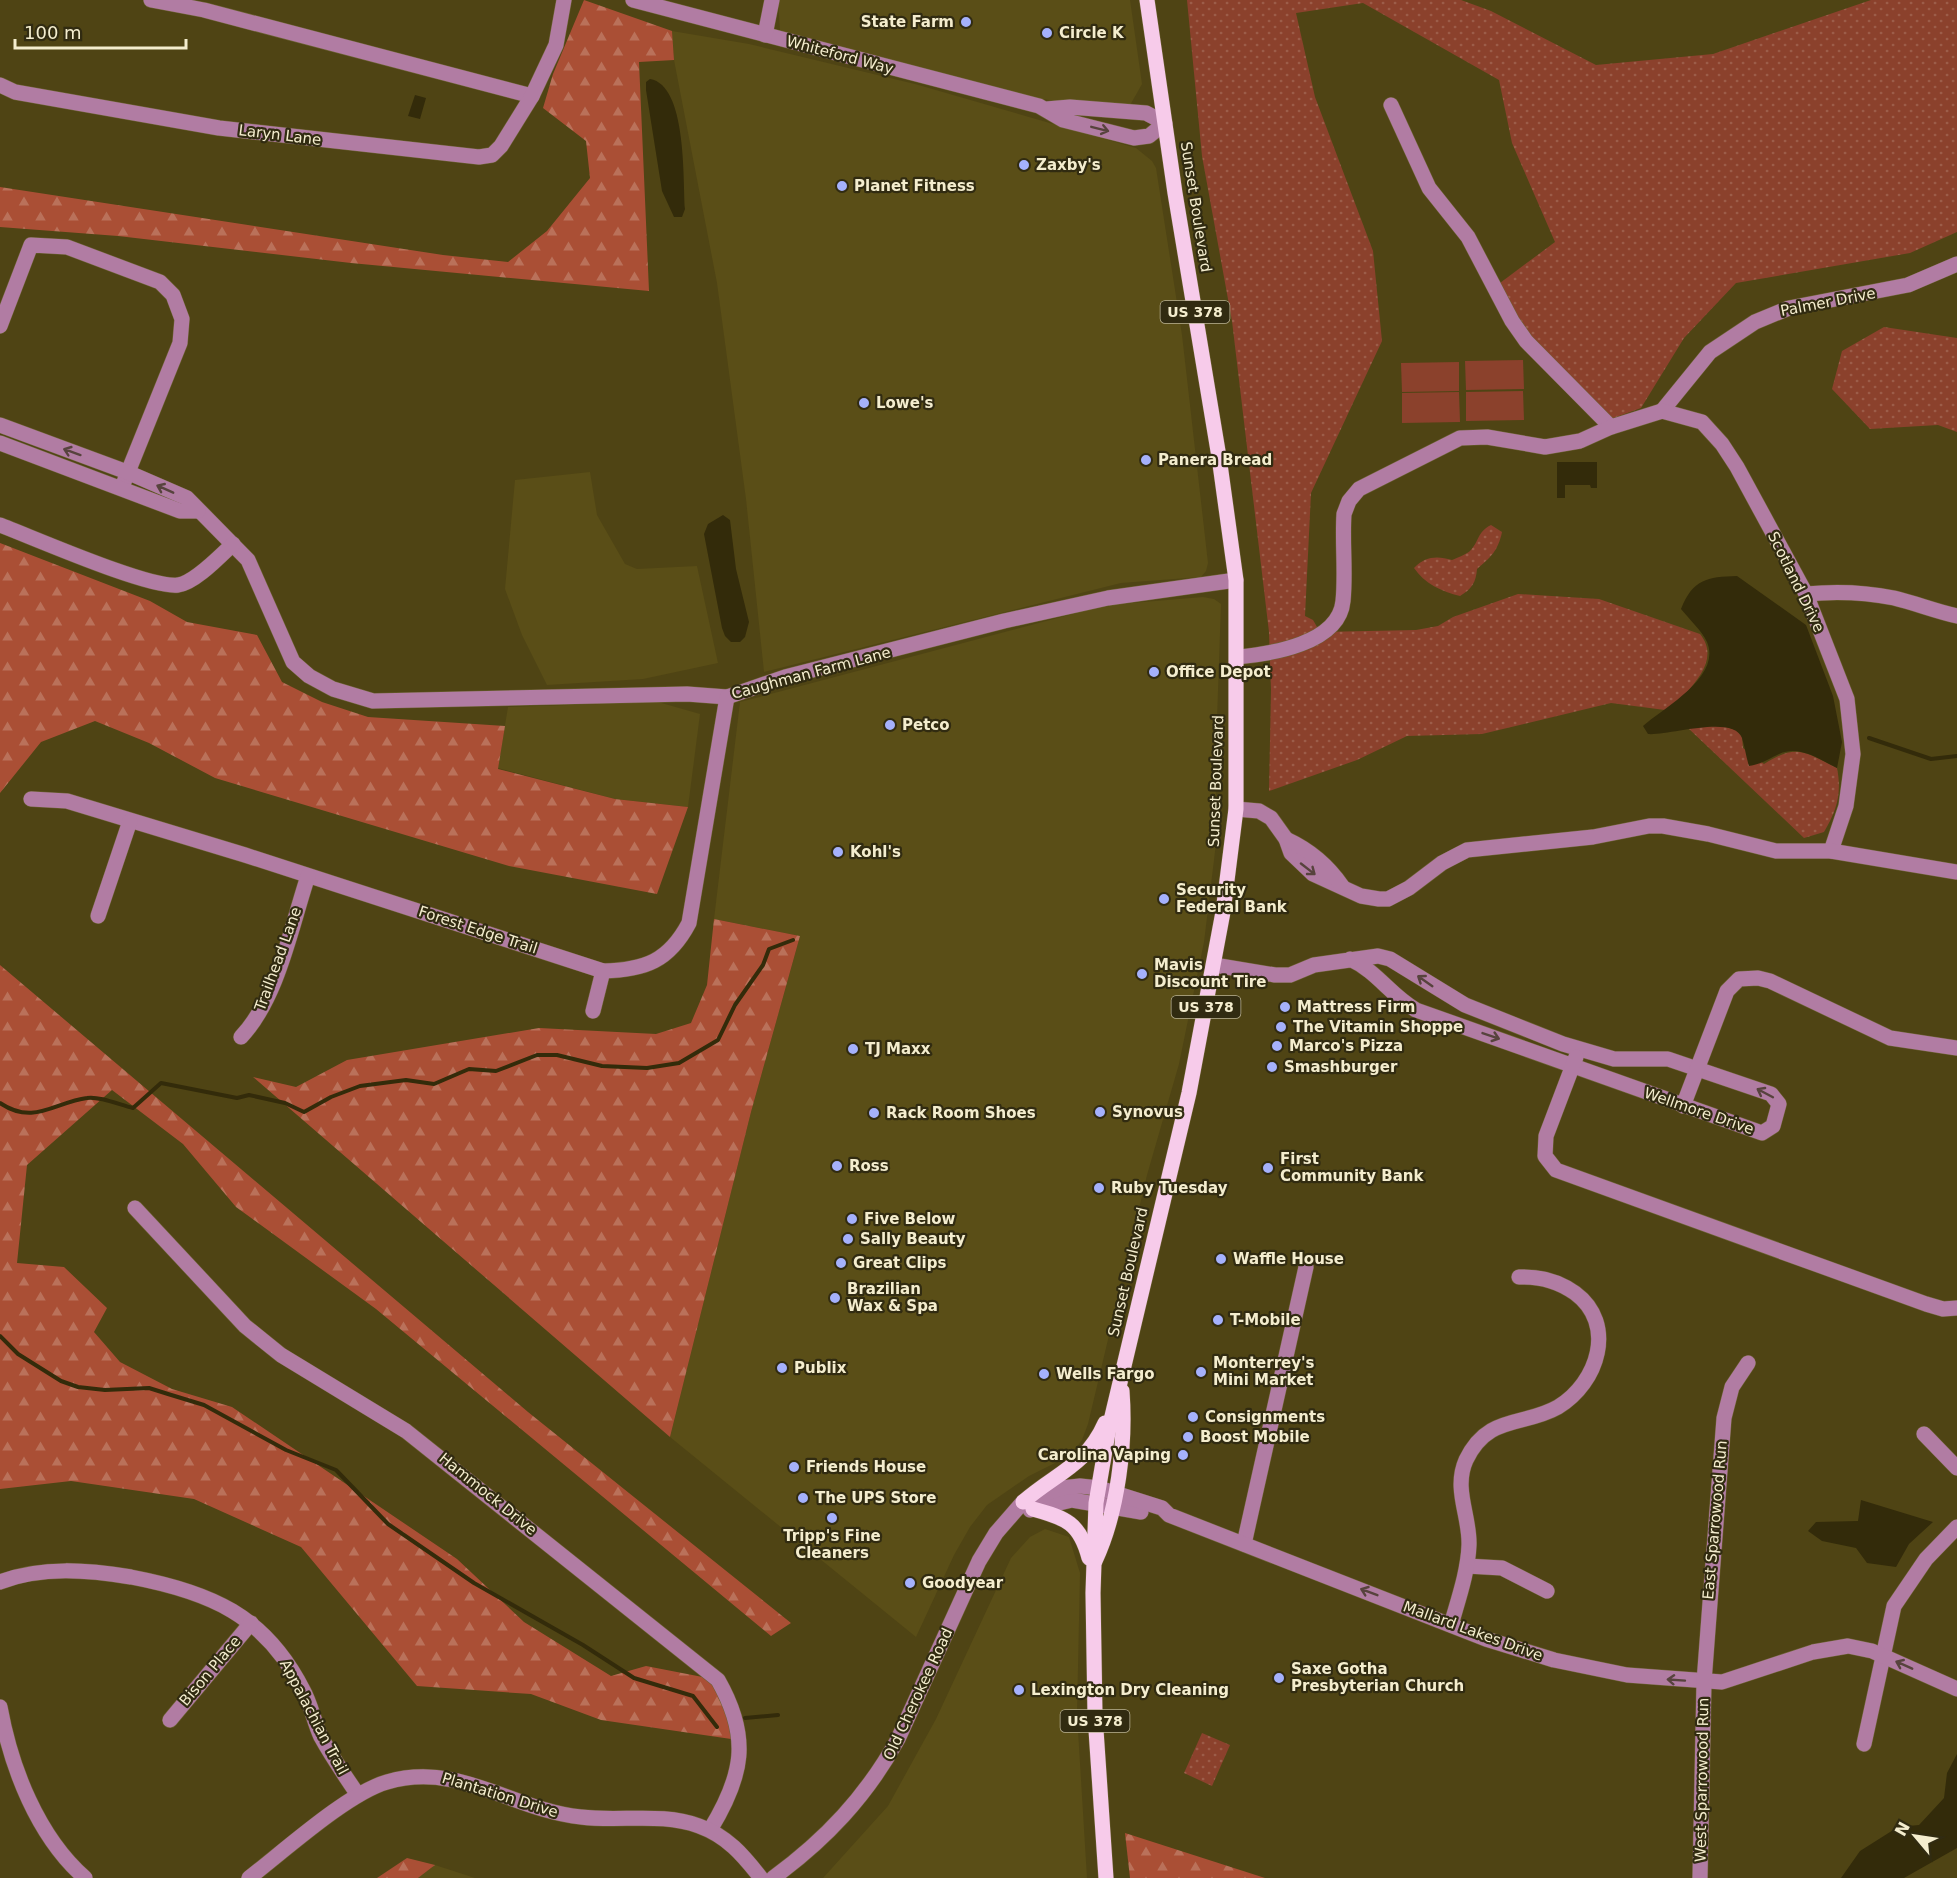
<svg xmlns="http://www.w3.org/2000/svg" width="1957" height="1878" viewBox="0 0 1957 1878" font-family="'DejaVu Sans',sans-serif">
<style>
.built{fill:#5a4e17}
.grass{fill:url(#grass-dots)}
.forest{fill:url(#forest-firs)}
.pitch{fill:#8b412c}
.water{fill:#332b0a}
.lines{fill:none;stroke-linecap:round;stroke-linejoin:round}
.stream{stroke:#332b0a;stroke-width:4}
.minor-casing{stroke:#6d6235;stroke-width:16}
.major-casing{stroke:#6d6235;stroke-width:16}
.minor{stroke:#b17ca3;stroke-width:15}
.major{stroke:#f7cbea;stroke-width:15}
.oneway{stroke:#57433d}
.poi-dot{fill:#a5b1fc;stroke:#312b11;stroke-width:2}
.labels{text-anchor:middle;stroke-width:4.5;stroke-linejoin:round;paint-order:stroke}
.shield{fill:#312b11;stroke:#bab395;stroke-width:1.5}
.shield-label{font-size:14px;font-weight:bold;fill:#f4edce}
.poi-label{font-size:15px;font-weight:bold;fill:#f4edce;stroke:#312b11;text-anchor:start}
.street-label{font-size:15px;fill:#f4edce;stroke:#312b11}
</style>
<defs>
<pattern id="grass-dots" width="8" height="8" patternUnits="userSpaceOnUse" patternTransform="scale(1.5)"><rect width="8" height="8" fill="#8b412c"/><path d="M2 2h.1M6 6h.1" fill="none" stroke="#9c5d49" stroke-width="1.8" stroke-linecap="round"/></pattern>
<pattern id="forest-firs" width="22" height="20" patternUnits="userSpaceOnUse" patternTransform="scale(1.5)"><rect width="22" height="20" fill="#aa4f35"/><path d="M5 1l3.5 6h-7zM16 11l3.5 6h-7z" fill="#ba715a"/></pattern>
</defs>
<rect width="100%" height="100%" fill="#4f4414"/>
<!-- built -->
<g class="built">
<polygon points="778,0 1130,0 1142,84 1129,107 1119,111 1023,96 780,31"/>
<polygon points="672,31 749,44 915,84 1136,148 1152,161 1156,168 1182,335 1208,563 1206,571 1201,577 1121,583 764,672 746,499 717,283 674,60"/>
<polygon points="590,472 597,515 625,564 637,569 697,566 718,663 643,679 547,685 522,635 505,589 515,480"/>
<polygon points="1203,597 1214,599 1221,604 1215,778 1218,827 1204,942 1179,1064 1147,1175 1088,1424 1082,1440 1071,1455 1029,1476 987,1505 970,1527 954,1555 916,1637 670,1437 751,1112 800,936 714,919 740,702 1084,611 1119,604"/>
<polygon points="658,702 700,714 688,807 615,799 498,768 508,707"/>
<polygon points="1045,1529 1069,1537 1080,1573 1077,1714 1087,1878 823,1878 888,1806 936,1719 1011,1558 1030,1537"/>
<polygon points="435,1865 475,1878 418,1878"/>
</g>
<!-- grass -->
<g class="grass">
<path d="M1187 0H1461L1491 11 1596 65 1713 54 1871 0H1957V232L1910 253 1736 283 1684 338 1641 408 1611 419 1529 336 1516 318 1500 283 1555 242 1512 143 1499 80 1363 3 1296 13 1315 97 1373 251 1382 341 1311 493 1305 616 1313 620 1320 632 1416 630 1438 626 1453 617 1518 594 1599 599 1700 634C1717 655 1702 675 1686 693L1726 727 1736 730 1742 737 1743 748 1764 764C1797 743 1805 752 1837 768 1842 793 1837 810 1824 832L1804 838 1688 728 1665 710 1611 703 1482 734 1407 736 1357 760 1269 791 1271 690 1269 632 1232 321 1202 156Z"/>
<polygon points="1884,327 1957,338 1957,432 1938,425 1870,429 1832,389 1842,351"/>
<path d="M1491 525 1502 532C1498 551 1491 557 1477 569 1476 582 1472 589 1460 596 1442 592 1424 583 1414 568 1426 556 1437 556 1452 560 1457 558 1465 555 1470 551 1479 542 1477 532 1491 525Z"/>
<polygon points="1202,1733 1230,1745 1212,1786 1184,1773"/>
</g>
<!-- forest -->
<g class="forest">
<polygon points="584,0 672,31 674,60 639,62 649,291 351,263 118,236 0,227 0,187 443,255 508,262 547,231 590,178 586,141 543,108 553,74"/>
<polygon points="0,543 150,601 187,622 257,635 282,682 322,702 368,717 505,726 498,769 615,799 688,807 657,894 509,866 215,778 149,743 95,721 41,742 0,793"/>
<polygon points="714,919 800,936 751,1112 670,1437 253,1077 296,1087 347,1060 539,1028 656,1034 691,1023 707,985"/>
<polygon points="0,965 528,1412 791,1623 771,1636 376,1309 236,1207 183,1144 112,1090 27,1165 17,1263 64,1267 107,1308 94,1332 120,1362 172,1389 232,1407 457,1559 524,1622 611,1676 646,1666 718,1680 738,1740 601,1720 531,1694 417,1686 301,1547 194,1499 71,1481 0,1489"/>
<polygon points="1125,1833 1265,1878 1130,1878"/>
<polygon points="407,1858 435,1865 418,1878 377,1878"/>
</g>
<!-- pitch -->
<g class="pitch">
<polygon points="1523,360 1524,389 1466,390 1465,361"/>
<polygon points="1459,362 1459,391 1402,392 1401,363"/>
<polygon points="1523,391 1524,420 1466,421 1466,392"/>
<polygon points="1459,392 1460,422 1402,423 1402,393"/>
</g>
<!-- water -->
<g class="water">
<path d="M650 79C687 85 683 179 685 209L682 217H674L662 191 646 90V82Z"/>
<polygon points="415,95 426,98 420,119 408,116"/>
<polygon points="1557,462 1597,462 1597,488 1591,488 1590,485 1565,485 1565,498 1557,498"/>
<polygon points="723,515 730,520 736,569 749,622 745,637 740,642 731,642 725,636 722,628 704,534 708,524"/>
<path d="M1737 576 1806 625 1833 696 1842 742 1837 768C1818 759 1800 745 1779 754 1768 759 1762 764 1749 766 1746 757 1745 747 1742 738 1734 714 1667 736 1648 734L1643 726C1663 708 1722 677 1707 642 1702 631 1689 619 1681 609 1693 579 1707 577 1737 576Z"/>
<polygon points="1861,1500 1933,1522 1909,1544 1896,1567 1867,1563 1856,1548 1822,1541 1808,1531 1816,1522 1858,1521"/>
<polygon points="1957,1754 1957,1848 1904,1878 1841,1878 1860,1851 1898,1827 1919,1825 1944,1798 1947,1773"/>
</g>
<g class="lines">
<!-- stream -->
<g class="stream">
<polyline points="1869,738 1931,759 1957,756"/>
<path d="M0 1103C34 1126 55 1102 87 1098 100 1096 120 1105 133 1108L161 1083 237 1098 249 1095 285 1103 304 1112 331 1097 360 1086 406 1080 434 1084 469 1069 496 1071 537 1055H557L602 1066 647 1068 679 1063 718 1040 735 1005 763 965 769 949 793 940"/>
<polyline points="0,1336 18,1354 61,1381 78,1387 105,1390 149,1388 168,1394 204,1405 286,1450 336,1470 388,1524 474,1583 583,1645 634,1678 693,1696 717,1727"/>
<polyline points="745,1718 778,1715"/>
</g>
<!-- minor casing -->
<g class="minor-casing">
<g id="minor">
<polyline points="151,0 204,10 532,96"/>
<polyline points="633,0 1039,106 1063,120 1134,138 1149,136 1165,123 1146,113 1070,107 1046,109"/>
<polyline points="765,35 772,0"/>
<polyline points="0,85 15,92 219,128 479,157 492,155 501,146 532,96 556,45 564,0"/>
<polyline points="1391,105 1429,188 1468,237 1512,321 1526,341 1611,427"/>
<polyline points="0,326 31,245 67,247 160,282 173,295 182,319 180,343 122,487"/>
<polyline points="1662,411 1710,352 1755,322 1789,308 1908,285 1957,264"/>
<polyline points="0,425 127,472 187,498 248,560 293,662 309,676 333,689 373,701 687,694 727,697 785,677 1004,621 1108,598 1236,580"/>
<polyline points="0,443 180,511 198,511"/>
<path d="M0 525C32 537 150 589 178 585 195 583 221 555 233 544"/>
<path d="M1806 594C1836 591 1864 592 1894 598 1915 603 1935 611 1957 616"/>
<path d="M1237 657C1270 654 1339 644 1343 601 1346 572 1342 543 1344 514L1349 501 1359 489 1460 438 1487 437 1545 447 1580 441 1611 427 1662 411 1702 422 1722 444 1737 467 1806 594 1847 699 1853 754 1846 806 1831 851"/>
<path d="M31 799 67 801 245 855 603 971C645 970 669 961 689 923L727 697"/>
<polyline points="1236,809 1259,811 1271,818 1286,839 1291,853 1313,874 1361,896 1379,899 1388,899 1409,888 1442,863 1467,850 1593,837 1649,826 1663,826 1708,834 1776,851 1831,851 1957,872"/>
<path d="M1286 839C1310 850 1327 864 1342 886"/>
<polyline points="98,916 130,821"/>
<path d="M1214 965 1275 975H1290L1314 965 1378 956 1390 959 1465 1005 1563 1044 1614 1059H1668L1771 1094 1779 1104 1773 1126 1762 1133 1416 1010C1389 994 1378 972 1350 959"/>
<polyline points="593,1011 603,971"/>
<path d="M241 1037C278 998 291 927 308 876"/>
<polyline points="1576,1057 1546,1136 1545,1156 1556,1170 1926,1304 1943,1309 1957,1308"/>
<polyline points="1683,1106 1727,991 1739,979 1758,978 1770,981 1890,1038 1957,1048"/>
<path d="M135 1208 245 1326 281 1355 406 1431 718 1680C751 1738 743 1776 710 1830"/>
<polyline points="1924,1434 1957,1468"/>
<polyline points="1030,1510 1072,1500 1141,1512"/>
<polyline points="1244,1544 1306,1267"/>
<polyline points="1467,1566 1502,1568 1547,1591"/>
<path d="M0 1582C42 1566 88 1570 131 1577 210 1592 265 1615 303 1690 311 1704 314 1722 321 1737 332 1757 345 1776 358 1795"/>
<path d="M1451 1625C1458 1600 1468 1572 1469 1545 1470 1516 1453 1489 1466 1460 1488 1414 1523 1427 1558 1407 1598 1383 1617 1324 1575 1293 1558 1281 1540 1276 1519 1277"/>
<path d="M0 1707C11 1768 38 1837 85 1878"/>
<polyline points="170,1720 251,1623"/>
<polyline points="1864,1744 1894,1606 1926,1559 1957,1527"/>
<path d="M249 1878C284 1851 348 1793 387 1782 459 1761 512 1810 581 1817 620 1822 662 1812 699 1826 727 1836 743 1855 761 1878"/>
<path d="M773 1878C825 1840 866 1797 898 1739L979 1561 996 1533 1023 1502 1061 1488 1080 1486 1099 1488 1162 1508 1169 1515 1486 1639 1554 1660 1627 1675 1722 1682 1813 1652 1848 1646 1872 1651 1957 1689"/>
<polyline points="1700,1878 1704,1682 1724,1418 1732,1387 1748,1363"/>
</g>
</g>
<!-- major casing -->
<g class="major-casing">
<g id="major">
<path d="M1023 1502C1056 1473 1086 1466 1105 1423"/>
<path d="M1033 1509C1066 1518 1080 1523 1089 1558"/>
<path d="M1095 1561C1118 1512 1126 1444 1122 1391"/>
<polyline points="1106,1878 1095,1715 1093,1593 1096,1503 1108,1433 1189,1093 1223,912 1236,809 1236,580 1219,457 1175,193 1147,0"/>
</g>
</g>
<!-- minor -->
<use href="#minor" class="minor"/>
<!-- major -->
<use href="#major" class="major"/>
</g>
<!-- one-way arrows -->
<defs><path id="oneway-shaft" d="M-6 0H5M1.5-3L5.5 0L1.5 3" fill="none" stroke-width="1.6" stroke-linecap="round" stroke-linejoin="round" transform="scale(1.5)"/></defs>
<g class="oneway">
<use href="#oneway-shaft" transform="translate(1100 129) rotate(14)"/>
<use href="#oneway-shaft" transform="translate(72 452) rotate(-160)"/>
<use href="#oneway-shaft" transform="translate(165 489) rotate(-156)"/>
<use href="#oneway-shaft" transform="translate(1308 869) rotate(38)"/>
<use href="#oneway-shaft" transform="translate(1425 981) rotate(-145)"/>
<use href="#oneway-shaft" transform="translate(1491 1036) rotate(19)"/>
<use href="#oneway-shaft" transform="translate(1765 1093) rotate(-152)"/>
<use href="#oneway-shaft" transform="translate(1369 1592) rotate(-159)"/>
<use href="#oneway-shaft" transform="translate(1904 1665) rotate(-156)"/>
<use href="#oneway-shaft" transform="translate(1676 1680) rotate(-176)"/>
</g>
<!-- markers -->
<g class="poi-dot">
<circle cx="966" cy="22" r="6"/>
<circle cx="1047" cy="33" r="6"/>
<circle cx="1024" cy="165" r="6"/>
<circle cx="842" cy="186" r="6"/>
<circle cx="864" cy="403" r="6"/>
<circle cx="1146" cy="460" r="6"/>
<circle cx="1154" cy="672" r="6"/>
<circle cx="890" cy="725" r="6"/>
<circle cx="838" cy="852" r="6"/>
<circle cx="1164" cy="899" r="6"/>
<circle cx="1142" cy="974" r="6"/>
<circle cx="1285" cy="1007" r="6"/>
<circle cx="1281" cy="1027" r="6"/>
<circle cx="1277" cy="1046" r="6"/>
<circle cx="853" cy="1049" r="6"/>
<circle cx="1272" cy="1067" r="6"/>
<circle cx="1100" cy="1112" r="6"/>
<circle cx="874" cy="1113" r="6"/>
<circle cx="837" cy="1166" r="6"/>
<circle cx="1268" cy="1168" r="6"/>
<circle cx="1099" cy="1188" r="6"/>
<circle cx="852" cy="1219" r="6"/>
<circle cx="848" cy="1239" r="6"/>
<circle cx="1221" cy="1259" r="6"/>
<circle cx="841" cy="1263" r="6"/>
<circle cx="835" cy="1298" r="6"/>
<circle cx="1218" cy="1320" r="6"/>
<circle cx="782" cy="1368" r="6"/>
<circle cx="1201" cy="1372" r="6"/>
<circle cx="1044" cy="1374" r="6"/>
<circle cx="1193" cy="1417" r="6"/>
<circle cx="1188" cy="1437" r="6"/>
<circle cx="1183" cy="1455" r="6"/>
<circle cx="794" cy="1467" r="6"/>
<circle cx="803" cy="1498" r="6"/>
<circle cx="832" cy="1518" r="6"/>
<circle cx="910" cy="1583" r="6"/>
<circle cx="1279" cy="1678" r="6"/>
<circle cx="1019" cy="1690" r="6"/>
</g>
<g class="labels">
<!-- shield labels -->
<g class="shield">
<rect x="1160.5" y="301" width="69" height="22" rx="4.5"/>
<rect x="1171.5" y="996" width="69" height="22" rx="4.5"/>
<rect x="1060.5" y="1710" width="69" height="22" rx="4.5"/>
</g>
<g class="shield-label">
<text x="1195" y="317">US 378</text>
<text x="1206" y="1012">US 378</text>
<text x="1095" y="1726">US 378</text>
</g>
<!-- poi labels -->
<g class="poi-label">
<text x="954" y="27" text-anchor="end">State Farm</text>
<text x="1059" y="38">Circle K</text>
<text x="1036" y="170">Zaxby's</text>
<text x="854" y="191">Planet Fitness</text>
<text x="876" y="408">Lowe's</text>
<text x="1158" y="465">Panera Bread</text>
<text x="1166" y="677">Office Depot</text>
<text x="902" y="730">Petco</text>
<text x="850" y="857">Kohl's</text>
<text x="1176" y="895">Security<tspan x="1176" dy="17">Federal Bank</tspan></text>
<text x="1154" y="970">Mavis<tspan x="1154" dy="17">Discount Tire</tspan></text>
<text x="1297" y="1012">Mattress Firm</text>
<text x="1293" y="1032">The Vitamin Shoppe</text>
<text x="1289" y="1051">Marco's Pizza</text>
<text x="865" y="1054">TJ Maxx</text>
<text x="1284" y="1072">Smashburger</text>
<text x="1112" y="1117">Synovus</text>
<text x="886" y="1118">Rack Room Shoes</text>
<text x="1280" y="1164">First<tspan x="1280" dy="17">Community Bank</tspan></text>
<text x="849" y="1171">Ross</text>
<text x="1111" y="1193">Ruby Tuesday</text>
<text x="864" y="1224">Five Below</text>
<text x="860" y="1244">Sally Beauty</text>
<text x="1233" y="1264">Waffle House</text>
<text x="853" y="1268">Great Clips</text>
<text x="847" y="1294">Brazilian<tspan x="847" dy="17">Wax &amp; Spa</tspan></text>
<text x="1230" y="1325">T-Mobile</text>
<text x="1213" y="1368">Monterrey's<tspan x="1213" dy="17">Mini Market</tspan></text>
<text x="794" y="1373">Publix</text>
<text x="1056" y="1379">Wells Fargo</text>
<text x="1205" y="1422">Consignments</text>
<text x="1200" y="1442">Boost Mobile</text>
<text x="1171" y="1460" text-anchor="end">Carolina Vaping</text>
<text x="806" y="1472">Friends House</text>
<text x="815" y="1503">The UPS Store</text>
<text x="832" y="1541" text-anchor="middle">Tripp's Fine<tspan x="832" dy="17">Cleaners</tspan></text>
<text x="922" y="1588">Goodyear</text>
<text x="1291" y="1674">Saxe Gotha<tspan x="1291" dy="17">Presbyterian Church</tspan></text>
<text x="1031" y="1695">Lexington Dry Cleaning</text>
</g>
<!-- street labels -->
<g class="street-label">
<text transform="translate(840 55) rotate(15)" y="5">Whiteford Way</text>
<text transform="translate(280 135) rotate(7)" y="5">Laryn Lane</text>
<text transform="translate(1196 207) rotate(81)" y="5">Sunset Boulevard</text>
<text transform="translate(1828 302) rotate(-11)" y="5">Palmer Drive</text>
<text transform="translate(1796 582) rotate(64)" y="5">Scotland Drive</text>
<text transform="translate(811 673) rotate(-15)" y="5">Caughman Farm Lane</text>
<text transform="translate(1216 781) rotate(-88)" y="5">Sunset Boulevard</text>
<text transform="translate(478 930) rotate(18)" y="5">Forest Edge Trail</text>
<text transform="translate(278 959) rotate(-70)" y="5">Trailhead Lane</text>
<text transform="translate(1699 1111) rotate(19)" y="5">Wellmore Drive</text>
<text transform="translate(1128 1272) rotate(-77)" y="5">Sunset Boulevard</text>
<text transform="translate(488 1494) rotate(39)" y="5">Hammock Drive</text>
<text transform="translate(1715 1520) rotate(-85)" y="5">East Sparrowood Run</text>
<text transform="translate(1473 1631) rotate(20)" y="5">Mallard Lakes Drive</text>
<text transform="translate(210 1671) rotate(-50)" y="5">Bison Place</text>
<text transform="translate(918 1694) rotate(-65)" y="5">Old Cherokee Road</text>
<text transform="translate(314 1717) rotate(62)" y="5">Appalachian Trail</text>
<text transform="translate(1702 1780) rotate(-89)" y="5">West Sparrowood Run</text>
<text transform="translate(500 1795) rotate(17)" y="5">Plantation Drive</text>
</g>
</g>
<!-- north arrow -->
<g transform="translate(1915 1836) rotate(299)" stroke="#312b11" stroke-width="4.5" paint-order="stroke">
<path d="M0-4.5L10 22L0 15L-10 22Z" fill="#f4edce"/>
<text y="-9" font-size="16" font-weight="bold" text-anchor="middle" fill="#f4edce">N</text>
</g>
<!-- scale -->
<path d="M15 39v9h171v-9" fill="none" stroke="#f4edce" stroke-width="3"/>
<text x="24" y="39" font-size="18" fill="#f4edce" stroke="#312b11" stroke-width="4.5" paint-order="stroke">100 m</text>
</svg>
